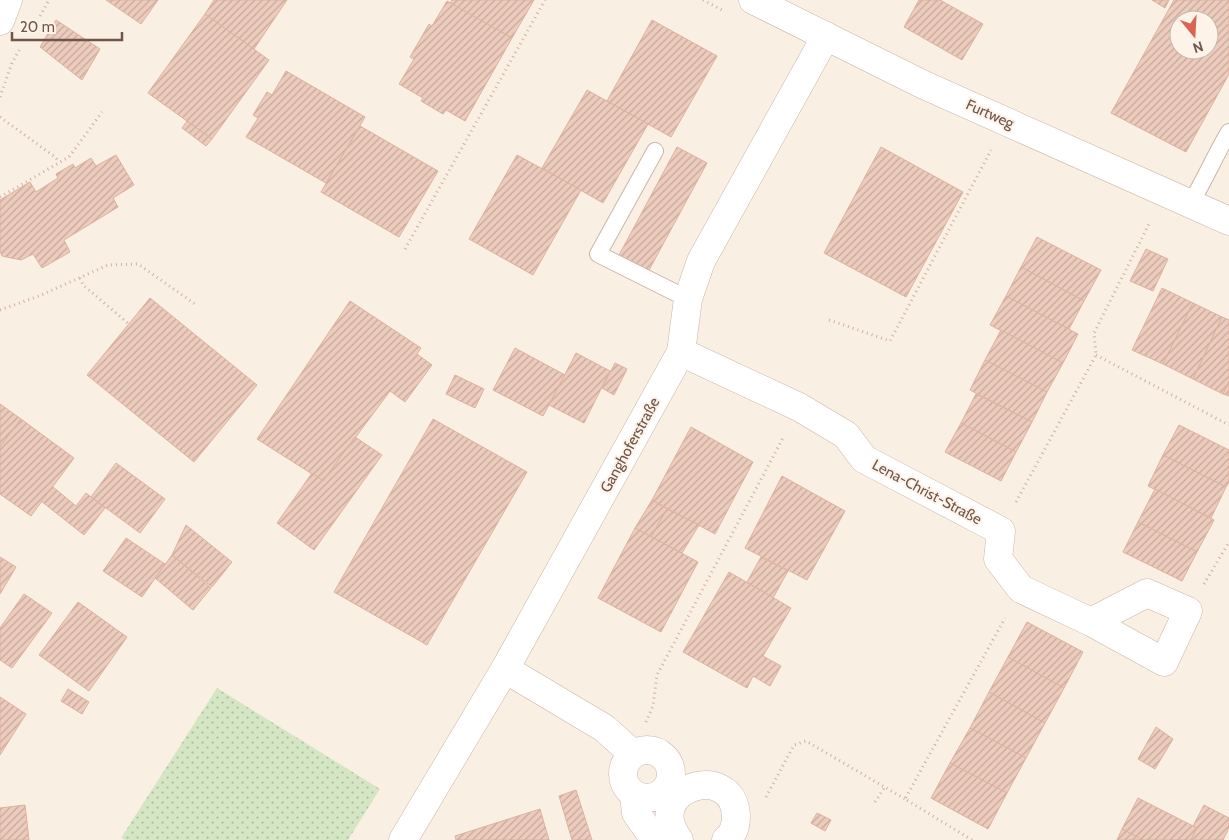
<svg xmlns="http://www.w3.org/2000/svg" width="1229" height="840" viewBox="0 0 1229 840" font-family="Cabin,sans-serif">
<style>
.green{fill:url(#green-dots)}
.building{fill:url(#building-hatch);stroke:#deb19f;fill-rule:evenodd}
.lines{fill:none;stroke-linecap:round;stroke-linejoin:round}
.service-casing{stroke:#cab6ab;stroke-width:18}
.minor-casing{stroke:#cab6ab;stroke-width:29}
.path{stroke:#d1afa1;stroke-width:3;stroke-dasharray:1 4;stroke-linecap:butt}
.service{stroke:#fff;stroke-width:16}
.minor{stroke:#fff;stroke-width:28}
.labels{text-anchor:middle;stroke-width:4;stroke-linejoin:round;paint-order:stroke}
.street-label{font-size:15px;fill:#70554b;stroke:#fdf3e9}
</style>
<defs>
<pattern id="green-dots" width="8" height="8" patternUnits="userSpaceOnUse" patternTransform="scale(1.25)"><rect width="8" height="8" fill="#d4e6c3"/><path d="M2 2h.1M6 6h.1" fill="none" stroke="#b0bda0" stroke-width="1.8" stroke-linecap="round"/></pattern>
<pattern id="building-hatch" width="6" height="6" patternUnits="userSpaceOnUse" patternTransform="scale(1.25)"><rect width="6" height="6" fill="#edccbd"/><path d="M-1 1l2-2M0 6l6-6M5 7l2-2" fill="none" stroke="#c4a89c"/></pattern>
</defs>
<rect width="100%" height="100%" fill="#faefe3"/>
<!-- green -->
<polygon class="green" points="217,688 380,789 348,840 125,840 121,838"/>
<!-- building -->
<g class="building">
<polygon points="106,0 158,0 141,24"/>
<polygon points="214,0 287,0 254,49 205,14"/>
<polygon points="452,0 534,0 512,38 450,3"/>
<polygon points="919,0 940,0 983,24 962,60 904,27"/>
<polygon points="1152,0 1169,0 1165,8"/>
<path d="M1174 0H1229V74L1186 152 1111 113ZM1179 20H1209V50H1179Z"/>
<polygon points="447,1 512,38 465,121 446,110 443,114 421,101 423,98 399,84 414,59 410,57 429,24 432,26"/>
<polygon points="205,14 269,60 212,139 148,93"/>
<polygon points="56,20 100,49 82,80 40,47"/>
<polygon points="652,20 717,56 671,137 607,101"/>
<polygon points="286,71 365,117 326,183 246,137 258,118 253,115 267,92 272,95"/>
<polygon points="587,90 648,124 603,203 542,168"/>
<polygon points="187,121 212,139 206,146 182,128"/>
<polygon points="360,126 438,171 399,237 321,192"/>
<polygon points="677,147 707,163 648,272 618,257"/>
<polygon points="881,147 963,192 906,297 824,253"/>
<polygon points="116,155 134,185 113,198 118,207 64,240 70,252 42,268 33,254 21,260 2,256 0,251 0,200 30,182 36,192 58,178 56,174 73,164 75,168 91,158 96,166"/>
<polygon points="517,155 581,190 533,275 469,239"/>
<polygon points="1037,237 1101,270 1084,301 1021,267"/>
<polygon points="1146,249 1168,259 1153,291 1130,281"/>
<polygon points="1021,267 1084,301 1069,329 1006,296"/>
<polygon points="1162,288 1193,303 1163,364 1132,350"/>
<polygon points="1006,296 1078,334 1063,363 990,325"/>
<polygon points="150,298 257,385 194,462 87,375"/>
<polygon points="350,301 421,348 417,354 432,365 405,402 390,391 323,481 257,439"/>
<polygon points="1193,303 1222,317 1193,379 1163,364"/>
<polygon points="1222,317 1229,320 1229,381 1223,394 1193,379"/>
<polygon points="1001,330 1063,363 1047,392 985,360"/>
<polygon points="515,348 565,375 543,416 493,390"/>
<polygon points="576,353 610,371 584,423 549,405"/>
<polygon points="985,360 1047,392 1032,422 970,390"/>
<polygon points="615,363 627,369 614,395 602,388"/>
<polygon points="455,375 484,389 475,408 446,394"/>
<polygon points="1229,381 1229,396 1223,394"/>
<polygon points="976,394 1032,422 1016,452 961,423"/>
<polygon points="0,404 21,419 0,447"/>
<polygon points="21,419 74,458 31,516 0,494 0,447"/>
<polygon points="433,419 527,472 427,645 334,592"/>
<polygon points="961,423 1016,452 1001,481 945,452"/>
<polygon points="1179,425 1229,450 1229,482 1226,487 1163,455"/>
<polygon points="691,427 753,462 715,534 652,500"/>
<polygon points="355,437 382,455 314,550 277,523 312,473 323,481"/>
<polygon points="1163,455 1226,487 1211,518 1148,486"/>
<polygon points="116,463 165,499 140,533 91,497"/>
<polygon points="782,476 845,511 807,580 745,548"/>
<polygon points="53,487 76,506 86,493 105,508 84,535 41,501"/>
<polygon points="1155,489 1214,520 1197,552 1138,522"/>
<polygon points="652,500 667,509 651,537 635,528"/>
<polygon points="667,509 699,525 682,553 651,537"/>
<polygon points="1138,522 1197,552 1182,581 1123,552"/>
<polygon points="186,525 232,562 212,587 172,555"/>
<polygon points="635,528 698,562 661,632 598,598"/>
<polygon points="126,538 165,564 142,597 103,571"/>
<polygon points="172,555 211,588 193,610 155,578"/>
<polygon points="0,557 16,567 0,594"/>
<polygon points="761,557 788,571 773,598 747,582"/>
<polygon points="729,572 791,608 763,656 781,666 770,686 753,676 747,688 683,652"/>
<polygon points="24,594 52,613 12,668 0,660 0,628"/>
<polygon points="78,602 127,637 89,691 39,655"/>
<polygon points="1027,622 1083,652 1064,688 1008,657"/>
<polygon points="1008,657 1064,688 1045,723 989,692"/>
<polygon points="68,689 89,702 82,714 61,701"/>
<polygon points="989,692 1045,723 1026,758 970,728"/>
<polygon points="0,697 26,714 0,755"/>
<polygon points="1156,727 1173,739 1155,769 1138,759"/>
<polygon points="970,728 1026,758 1007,793 950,763"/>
<polygon points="950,763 1007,793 988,829 931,798"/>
<polygon points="576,790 592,840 572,840 559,796"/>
<polygon points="1138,798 1197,828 1191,840 1143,840 1122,829"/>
<polygon points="25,805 29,840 0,840 0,808"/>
<polygon points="1204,805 1229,818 1229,828 1223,840 1191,840 1197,828 1193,826"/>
<polygon points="540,809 549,840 456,840 455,836"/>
<polygon points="817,813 831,820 825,831 811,823"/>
<polygon points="1122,829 1143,840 1117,840"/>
</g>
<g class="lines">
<!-- service casing -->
<g class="service-casing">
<g id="service">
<polyline points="655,151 598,254 688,299"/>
<path d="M1190 204C1205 180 1215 155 1229 132"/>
</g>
</g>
<!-- minor casing -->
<g class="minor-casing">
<g id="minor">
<polyline points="753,0 924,85 1229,221"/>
<polyline points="0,21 8,0"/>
<polyline points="681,352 799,407 846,435 864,459 1001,531 998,559 1021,589 1091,622 1164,662 1188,611 1147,593 1091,622"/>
<polyline points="505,669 604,728 633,754"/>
<circle cx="647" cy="774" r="24"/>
<polyline points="634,794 636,813 655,840"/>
<polyline points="403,840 505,669 681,352 688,299 701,261 826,36"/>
<path d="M679 840C640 788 734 760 736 816 736 825 734 834 726 840"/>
</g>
</g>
<!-- path -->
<g class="path">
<polyline points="703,0 722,10"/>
<polyline points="40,16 49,0"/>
<polyline points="0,97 12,63 21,47"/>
<polyline points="0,117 55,157 59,162"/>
<polyline points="0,197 69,157 102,112"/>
<polyline points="405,249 545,0"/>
<polyline points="80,278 83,285 129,324"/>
<polyline points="0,310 39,296 108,265 138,264 195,304"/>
<polyline points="829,320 890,341 991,150"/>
<polyline points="1096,355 1229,425"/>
<polyline points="1016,502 1096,355 1094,333 1150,222"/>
<polyline points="1204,584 1229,542"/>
<polyline points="646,722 653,706 657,675 784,436"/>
<polyline points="766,797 794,745 806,741 905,799"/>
<polyline points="875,802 885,787"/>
<polyline points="972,840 905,799 1005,618"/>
</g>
<!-- service -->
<use href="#service" class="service"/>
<!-- minor -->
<use href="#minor" class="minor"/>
</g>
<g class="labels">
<!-- street labels -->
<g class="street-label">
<text transform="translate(990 114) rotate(24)" y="5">Furtweg</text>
<text transform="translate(630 445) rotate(-61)" y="5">Ganghoferstraße</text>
<text transform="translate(927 492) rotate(28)" y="5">Lena-Christ-Straße</text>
</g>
</g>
<!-- north arrow -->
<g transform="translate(1194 35) rotate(162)"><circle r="24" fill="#fdf3e9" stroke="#c5b4aa"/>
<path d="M0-4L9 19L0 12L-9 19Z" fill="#da6452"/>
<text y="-8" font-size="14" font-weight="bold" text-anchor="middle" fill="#70554b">N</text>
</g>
<!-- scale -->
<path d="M12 32v8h110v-8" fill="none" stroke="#70554b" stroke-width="2.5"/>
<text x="20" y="32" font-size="15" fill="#70554b" stroke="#fdf3e9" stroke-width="4" paint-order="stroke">20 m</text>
</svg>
